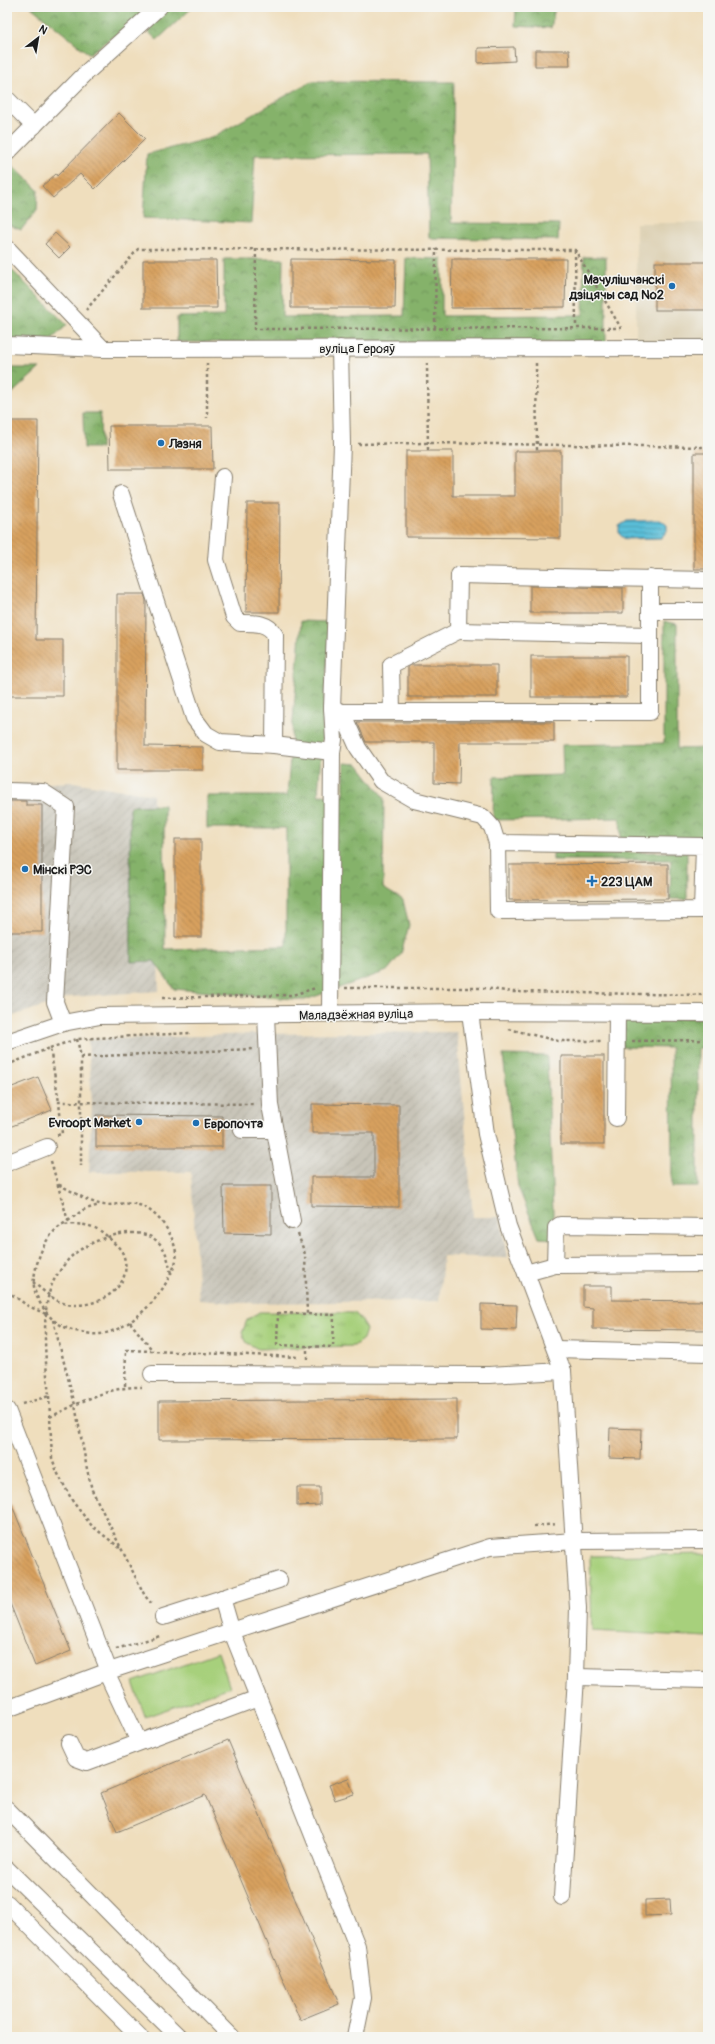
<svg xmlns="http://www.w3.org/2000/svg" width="715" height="2044" viewBox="0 0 715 2044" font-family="Pangolin,sans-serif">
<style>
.built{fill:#dbcfb1}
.industrial{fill:url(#industrial-furrows)}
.forest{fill:url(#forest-crowns);stroke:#506744}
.park{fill:url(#park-tufts);stroke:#62764c}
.garden{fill:#a7d07b;stroke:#62764c}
.water{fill:url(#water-rules);stroke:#3b6d7a}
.building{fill:url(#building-back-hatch)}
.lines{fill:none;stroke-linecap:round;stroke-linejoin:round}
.minor-casing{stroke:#867d6c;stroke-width:18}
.path{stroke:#867d6c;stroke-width:2.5;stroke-dasharray:3 3;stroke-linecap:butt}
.minor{stroke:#fff;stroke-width:16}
.poi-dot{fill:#1f6fb2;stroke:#f6f6f2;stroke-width:1.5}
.labels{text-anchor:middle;stroke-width:3;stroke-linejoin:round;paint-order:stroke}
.poi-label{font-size:13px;font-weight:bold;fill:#1c1c1c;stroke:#f6f6f2;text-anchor:start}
.street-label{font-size:13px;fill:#1c1c1c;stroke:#f6f6f2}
</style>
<defs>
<pattern id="industrial-furrows" width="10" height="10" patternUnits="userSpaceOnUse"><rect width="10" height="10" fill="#c8c4b8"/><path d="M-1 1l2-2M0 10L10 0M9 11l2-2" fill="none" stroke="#aba89e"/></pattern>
<pattern id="forest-crowns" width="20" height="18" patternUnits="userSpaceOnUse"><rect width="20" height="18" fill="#85b26b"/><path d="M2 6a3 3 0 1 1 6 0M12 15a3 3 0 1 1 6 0" fill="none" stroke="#6c9057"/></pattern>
<pattern id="park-tufts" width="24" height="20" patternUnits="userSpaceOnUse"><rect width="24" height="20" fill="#a7d07b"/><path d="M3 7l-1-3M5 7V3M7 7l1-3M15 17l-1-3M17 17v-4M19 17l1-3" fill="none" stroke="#8fb26a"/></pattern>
<pattern id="water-rules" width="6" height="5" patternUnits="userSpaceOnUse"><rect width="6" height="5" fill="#5abed8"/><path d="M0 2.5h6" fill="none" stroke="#4a9aae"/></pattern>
<pattern id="building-back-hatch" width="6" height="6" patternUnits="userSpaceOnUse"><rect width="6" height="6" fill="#d8a15e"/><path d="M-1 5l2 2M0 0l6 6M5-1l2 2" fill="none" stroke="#ae824d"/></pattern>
</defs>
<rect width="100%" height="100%" fill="#f6f6f2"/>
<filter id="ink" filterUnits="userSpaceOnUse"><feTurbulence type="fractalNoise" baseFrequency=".025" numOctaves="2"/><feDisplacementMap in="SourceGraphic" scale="8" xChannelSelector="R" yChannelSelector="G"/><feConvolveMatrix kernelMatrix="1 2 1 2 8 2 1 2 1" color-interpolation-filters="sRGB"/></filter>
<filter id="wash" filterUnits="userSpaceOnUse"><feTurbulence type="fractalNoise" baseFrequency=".012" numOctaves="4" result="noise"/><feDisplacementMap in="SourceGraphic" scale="16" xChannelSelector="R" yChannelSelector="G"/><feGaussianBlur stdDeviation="0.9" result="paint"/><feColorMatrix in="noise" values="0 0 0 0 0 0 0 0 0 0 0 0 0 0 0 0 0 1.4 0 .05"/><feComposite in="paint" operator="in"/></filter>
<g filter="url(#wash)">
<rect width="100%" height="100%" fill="#efdebd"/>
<!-- built -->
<polygon class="built" points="636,223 704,223 705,231 708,231 708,341 636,342"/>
<!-- industrial -->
<g class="industrial">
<polygon points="73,782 153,795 159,991 70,997 7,1018 7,785"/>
<polygon points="457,1032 473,1217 500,1217 507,1258 443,1256 439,1301 238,1303 199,1300 191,1172 89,1172 92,1103 88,1040 254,1034"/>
</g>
<!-- forest -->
<g class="forest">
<polygon points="31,7 193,7 157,40 136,20 89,54"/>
<polygon points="516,7 555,7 551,28 515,26"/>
<polygon points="312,81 454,82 451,223 559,224 558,240 429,238 427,154 255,155 251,223 143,218 147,154 211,138"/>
<polygon points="7,160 38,190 37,210 21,230 7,224"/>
<polygon points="584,257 606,257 606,343 177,342 177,317 224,316 224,259 283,259 282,317 404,316 406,258 442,259 442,316 583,315"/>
<polygon points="7,265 67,325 51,340 7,339"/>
<polygon points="7,368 40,368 7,398"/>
<polygon points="83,413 100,413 101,448 84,448"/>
<polygon points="301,621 330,622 318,795 344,796 344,763 358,764 384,798 383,888 403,900 409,925 401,954 387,971 305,1000 174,989 154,961 131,962 130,806 164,805 165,949 286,946 286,828 207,828 207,796 287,796"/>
<polygon points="664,621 677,624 677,749 708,748 708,839 621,839 620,818 493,820 494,777 563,775 562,745 664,743"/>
<polygon points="687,852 687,899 670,899 671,860 553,860 553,853"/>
<polygon points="622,1018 708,1018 708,1048 698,1048 698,1187 672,1187 671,1048 622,1047"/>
<polygon points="503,1055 547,1056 554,1239 539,1238 518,1187"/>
</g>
<!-- park -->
<polygon class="park" points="259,1312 355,1313 362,1321 366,1330 363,1339 354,1346 258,1349 247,1343 242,1333 247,1320"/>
<!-- garden -->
<g class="garden">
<polygon points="708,1554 708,1637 592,1631 590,1556"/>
<polygon points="218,1652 230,1687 145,1717 133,1682"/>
</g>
<!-- water -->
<polygon class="water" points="660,520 667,525 667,531 661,538 625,539 619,534 619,526 627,521"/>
<g id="blocks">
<!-- building -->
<g class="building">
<polygon points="514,47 515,61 478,63 478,48"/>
<polygon points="535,50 569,50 570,66 535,66"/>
<polygon points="119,113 145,139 95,189 80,174 53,198 42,186 56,174 57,176"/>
<polygon points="55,233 70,247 59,258 45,244"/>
<polygon points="291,259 396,260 395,308 291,308"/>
<polygon points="452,259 566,259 565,307 451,308"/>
<polygon points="143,260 216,260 217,308 143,308"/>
<rect x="655" y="262" width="53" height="48"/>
<polygon points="7,421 38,421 36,640 63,640 63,696 7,696"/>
<polygon points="109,426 212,426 213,469 110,469"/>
<polygon points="406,451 453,451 453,496 515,496 515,451 561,451 561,538 406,537"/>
<rect x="694" y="453" width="14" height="116"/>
<polygon points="247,503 280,503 279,612 246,612"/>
<polygon points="530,586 623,588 623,613 530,613"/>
<polygon points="117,594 144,594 146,600 145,746 203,747 203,770 117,770"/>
<rect x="531" y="656" width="96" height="41"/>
<polygon points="411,665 497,665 497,697 408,697 408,667"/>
<polygon points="357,722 554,722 554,742 460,742 459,784 434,783 434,742 366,742"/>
<polygon points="9,801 26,801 26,805 42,805 42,932 7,932 7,806 10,806"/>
<rect x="175" y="839" width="26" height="98"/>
<polygon points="668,864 668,899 509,900 509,865"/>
<rect x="561" y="1056" width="43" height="88"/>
<polygon points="38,1077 52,1110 7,1128 7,1089"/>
<polygon points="312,1104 399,1105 399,1207 311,1206 311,1177 374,1177 374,1133 312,1133"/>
<polygon points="96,1115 222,1116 222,1147 96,1147"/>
<polygon points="223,1186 271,1186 271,1234 224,1233"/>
<polygon points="583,1286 612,1286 612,1300 708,1301 708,1330 593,1329 593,1308 583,1307"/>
<polygon points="481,1304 517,1305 516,1330 481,1329"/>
<polygon points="457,1399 457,1439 159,1440 159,1401"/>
<polygon points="610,1428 641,1429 640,1459 609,1458"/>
<polygon points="297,1487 320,1487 320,1505 297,1506"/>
<polygon points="7,1493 71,1651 35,1666 7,1596"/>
<polygon points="228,1740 339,2004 300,2020 205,1795 117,1832 101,1793"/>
<polygon points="348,1778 354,1794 335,1800 329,1785"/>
<polygon points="670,1899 671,1915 645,1916 645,1900"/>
</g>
</g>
</g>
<g filter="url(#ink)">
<use href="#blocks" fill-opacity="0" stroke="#867d6c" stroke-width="1"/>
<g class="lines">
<!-- minor casing -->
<g class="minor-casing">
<g id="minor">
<polyline points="7,99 34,126"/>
<polyline points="7,153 88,71 159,7"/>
<polyline points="7,248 103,349"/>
<polyline points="7,345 103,349 708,348"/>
<path d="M223 477 216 560 234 617 240 623C254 623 268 622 275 635L274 745"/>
<polyline points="121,494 194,718 206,734 220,742 274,745 332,752"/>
<polyline points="650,611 708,611"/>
<polyline points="458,631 650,635"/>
<polyline points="332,708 342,712 358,748 381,781 414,800 483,817 492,827 497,843 498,911 702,910 704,846 497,843"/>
<polyline points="342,712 650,712 650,578"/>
<polyline points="392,712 391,665 458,631 459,575 708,580"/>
<polyline points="7,791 43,792 66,807 55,1002 63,1023"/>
<polyline points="470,1012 486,1134 508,1226 563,1371 578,1608 576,1677 562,1897"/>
<polyline points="330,1014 332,752 334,740 332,708 342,444 340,348"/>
<polyline points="266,1015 270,1105 292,1221"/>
<polyline points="7,1042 63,1023 100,1016 470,1012 708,1013"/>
<polyline points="616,1118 617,1013"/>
<polyline points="242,1130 274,1130"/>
<polyline points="7,1163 47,1147"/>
<polyline points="555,1265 556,1228 560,1225 708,1227"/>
<polyline points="526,1273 555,1265 708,1264"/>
<polyline points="556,1349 708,1353"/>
<polyline points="152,1374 489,1375 563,1371"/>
<polyline points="7,1410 109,1671 7,1709"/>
<polyline points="222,1598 232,1632 357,1946 363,1998 355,2037"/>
<polyline points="163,1617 279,1580"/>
<polyline points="576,1677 708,1680"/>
<polyline points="139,1742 109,1678 109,1671 490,1547 575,1541 708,1540"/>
<polyline points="69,1743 76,1758 87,1762 258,1698"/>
<polyline points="7,1809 232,2037"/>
<polyline points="7,1869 179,2037"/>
<polyline points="7,1903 140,2037"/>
</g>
</g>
<!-- path -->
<g class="path">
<polyline points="256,249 255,329 621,328"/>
<polyline points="575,250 576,328"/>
<polyline points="86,310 138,249 575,250 621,328"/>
<polyline points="435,328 436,249"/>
<polyline points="207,363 207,418"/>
<polyline points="427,363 428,451"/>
<polyline points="536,363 537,450"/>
<polyline points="358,444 427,443 708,447"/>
<polyline points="345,988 484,988 513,992 708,995"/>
<polyline points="162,998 292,995 316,988"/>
<polyline points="509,1029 558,1041 601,1041"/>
<polyline points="77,1039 81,1057 81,1166"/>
<polyline points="632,1041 708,1040"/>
<polyline points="50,1048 77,1039 190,1033"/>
<polyline points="81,1057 252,1049"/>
<polyline points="7,1065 50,1048 59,1102"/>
<polyline points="57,1135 62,1134 59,1102 254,1104"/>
<path d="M51 1161 68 1221C46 1233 38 1254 34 1278 32 1288 38 1301 44 1309 52 1322 66 1330 81 1332 86 1333 93 1335 99 1334 127 1332 158 1301 169 1277 173 1270 178 1260 176 1252 173 1235 162 1219 149 1210 132 1197 113 1208 99 1204 87 1201 70 1190 58 1184"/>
<polyline points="68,1221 83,1210 99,1205"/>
<polyline points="298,1234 305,1254 307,1314"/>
<path d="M33 1282C41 1289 50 1297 60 1302 91 1314 139 1288 122 1252 120 1248 115 1244 112 1241 96 1224 84 1223 62 1225"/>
<polyline points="7,1291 28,1306 46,1314"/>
<polygon points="278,1313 334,1315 333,1347 277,1345"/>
<polyline points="53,1320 75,1405 87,1469 92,1490 145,1596 153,1605"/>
<polyline points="130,1322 153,1351"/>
<polyline points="307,1359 307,1346"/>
<polyline points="125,1386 126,1350 299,1357"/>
<polyline points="49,1396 52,1458 57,1472 73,1502 92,1526 120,1548"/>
<path d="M22 1404 49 1396C46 1367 40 1309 53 1282 58 1273 65 1262 73 1255 93 1238 145 1219 163 1248 168 1256 169 1265 171 1274"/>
<path d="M50 1417C79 1403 109 1386 142 1387"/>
<polyline points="534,1526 557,1524"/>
<polyline points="7,1615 13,1612"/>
<polyline points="116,1649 160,1636"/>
<polyline points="7,1728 12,1725"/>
</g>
<!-- minor -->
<use href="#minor" class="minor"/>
</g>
</g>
<!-- markers -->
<g class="poi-dot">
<circle cx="672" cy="286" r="4"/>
<circle cx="161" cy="443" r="4"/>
<circle cx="25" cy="869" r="4"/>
<path d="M590 875h4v4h4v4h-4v4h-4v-4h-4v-4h4z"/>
<circle cx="139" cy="1122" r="4"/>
<circle cx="196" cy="1123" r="4"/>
</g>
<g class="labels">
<!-- poi labels -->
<g class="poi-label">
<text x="664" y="284" text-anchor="end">Мачулішчанскі<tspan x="664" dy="15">дзіцячы сад №2</tspan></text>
<text x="169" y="448">Лазня</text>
<text x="33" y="874">Мінскі РЭС</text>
<text x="601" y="886">223 ЦAM</text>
<text x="131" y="1127" text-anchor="end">Evroopt Market</text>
<text x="204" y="1128">Европочта</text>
</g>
<!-- street labels -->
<g class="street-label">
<text x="357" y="353">вуліца Герояў</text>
<text transform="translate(356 1014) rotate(-1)" y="5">Маладзёжная вуліца</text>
</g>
</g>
<!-- margin -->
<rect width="715" height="2044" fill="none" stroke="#f6f6f2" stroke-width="24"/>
<!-- north arrow -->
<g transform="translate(38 38) rotate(31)" stroke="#f6f6f2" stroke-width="3" paint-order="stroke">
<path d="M0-3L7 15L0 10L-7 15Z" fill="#1c1c1c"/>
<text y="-6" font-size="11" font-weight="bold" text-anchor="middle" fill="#1c1c1c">N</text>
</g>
</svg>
